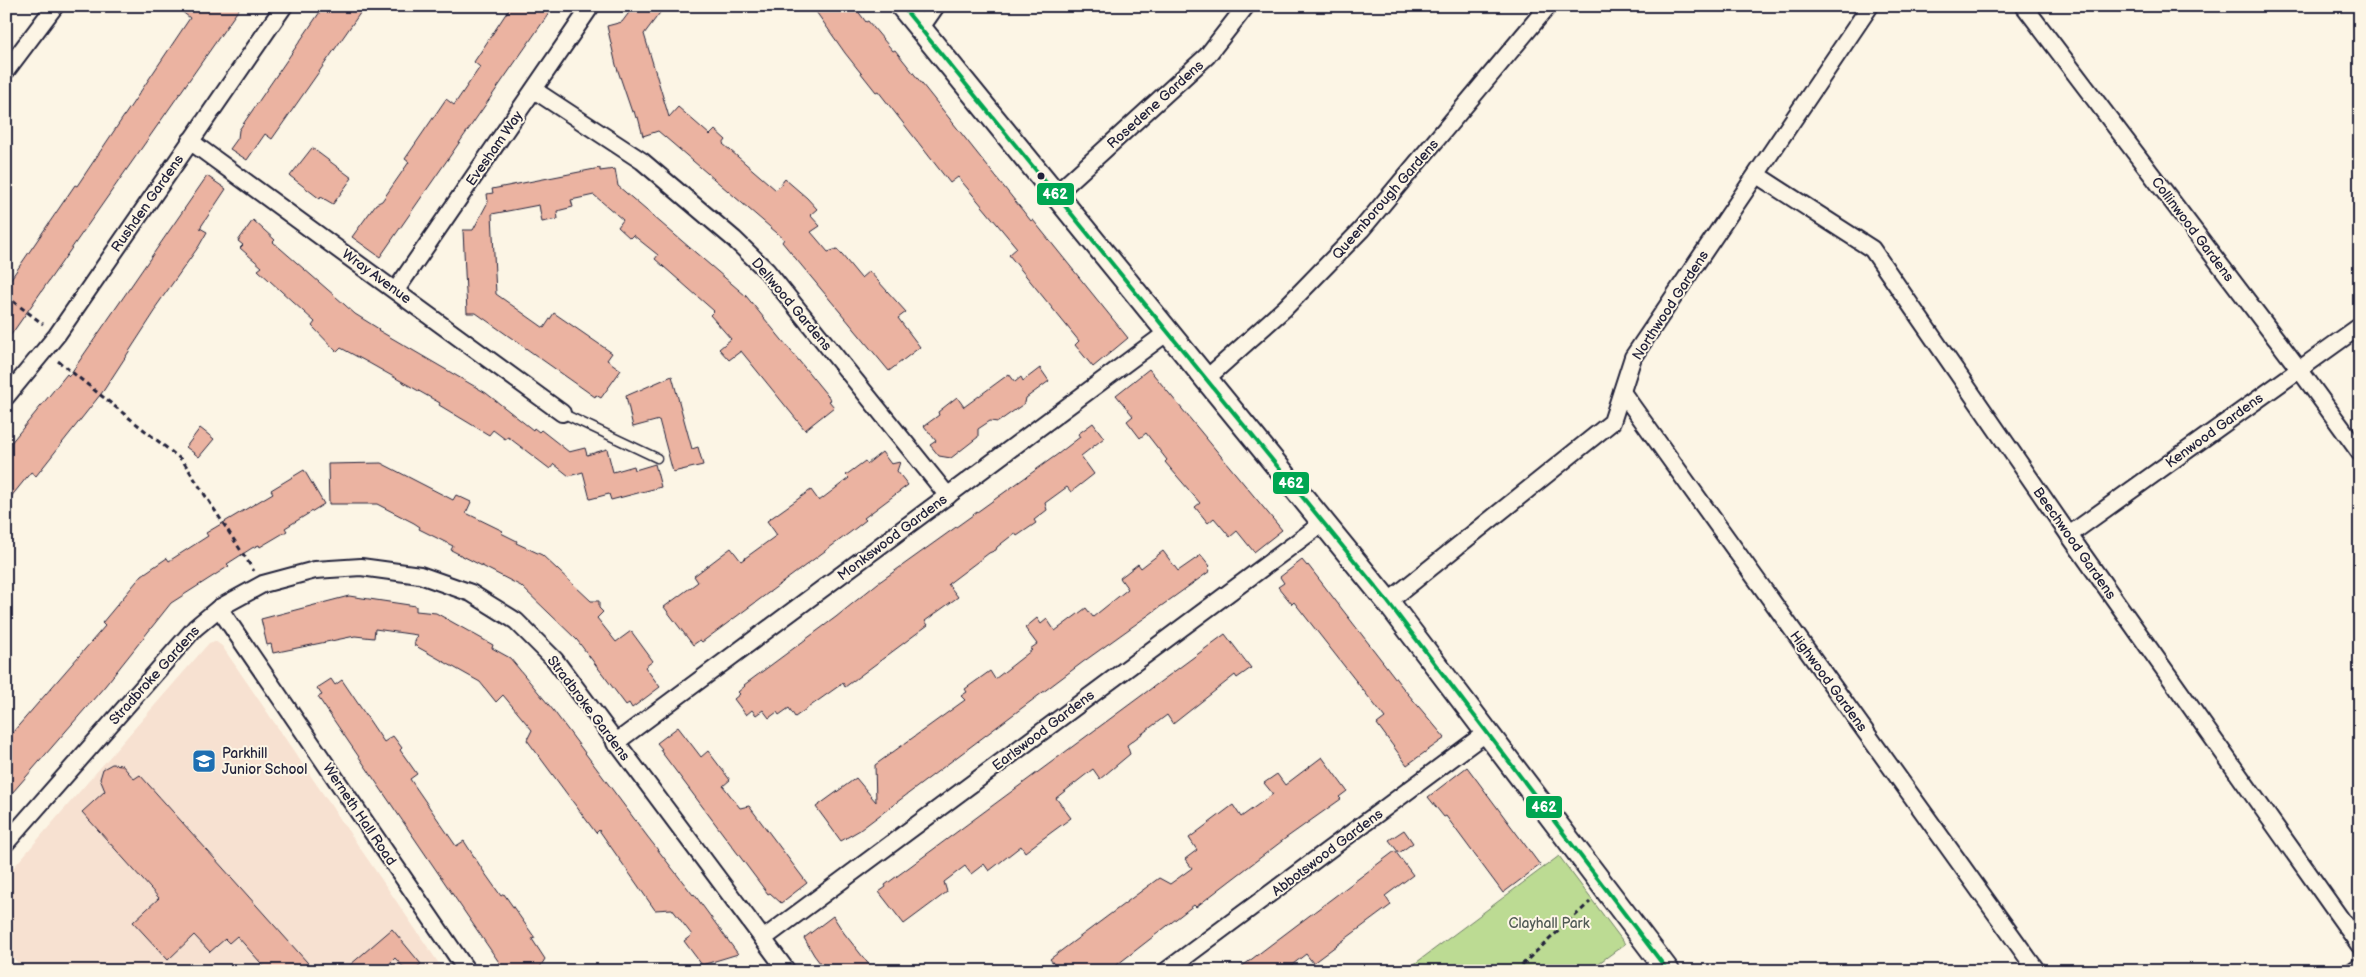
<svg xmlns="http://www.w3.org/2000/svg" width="2366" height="977" viewBox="0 0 2366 977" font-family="'Balsamiq Sans',sans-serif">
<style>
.built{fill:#f7e1d1}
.green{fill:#bcdb93;stroke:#6f7e67}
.building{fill:#ebb3a1;stroke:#22223b}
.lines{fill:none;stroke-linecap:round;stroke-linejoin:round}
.lane-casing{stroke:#22223b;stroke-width:11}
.street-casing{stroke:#22223b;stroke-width:20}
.secondary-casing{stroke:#22223b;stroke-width:26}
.path{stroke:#22223b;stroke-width:3;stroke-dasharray:5 4;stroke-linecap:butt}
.lane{stroke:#fcf5e5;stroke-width:8}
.street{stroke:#fcf5e5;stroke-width:16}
.secondary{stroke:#fcf5e5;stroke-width:22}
.bus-1-casing{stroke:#fcf5e5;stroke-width:8}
.bus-1{stroke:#00a651;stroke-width:4}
.bus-dot{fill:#22223b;stroke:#fcf5e5;stroke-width:2}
.labels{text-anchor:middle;stroke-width:4;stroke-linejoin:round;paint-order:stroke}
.street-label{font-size:14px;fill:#22223b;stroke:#fcf5e5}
.poi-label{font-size:14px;fill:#22223b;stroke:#fcf5e5;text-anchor:start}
.park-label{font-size:14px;fill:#505a55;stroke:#fcf5e5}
.line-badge{stroke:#fcf5e5;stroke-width:2}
.badge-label{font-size:14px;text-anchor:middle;font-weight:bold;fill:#fff}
</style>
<rect width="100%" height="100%" fill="#fcf5e5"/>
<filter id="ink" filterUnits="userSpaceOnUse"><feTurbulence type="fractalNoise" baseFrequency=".02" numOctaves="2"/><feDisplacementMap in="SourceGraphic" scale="10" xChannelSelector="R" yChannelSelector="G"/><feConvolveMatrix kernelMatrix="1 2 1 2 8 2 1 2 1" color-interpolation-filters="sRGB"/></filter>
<g filter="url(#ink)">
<!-- built -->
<polygon class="built" points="215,641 222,646 444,971 25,971 6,950 6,876 209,643"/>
<!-- green -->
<polygon class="green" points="1559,856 1625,944 1588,971 1405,971"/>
<!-- building -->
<g class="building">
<polygon points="175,6 241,6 6,342 6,286 75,185 77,186 190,18"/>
<polygon points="324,6 365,6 272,139 265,134 247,160 230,149 238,138 239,130"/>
<polygon points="511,6 554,6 380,257 352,237 376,204 382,201 409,162 405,159 446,99 454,105 480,67 474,62"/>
<polygon points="634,6 665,6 644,34 669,117 678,107 710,135 715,130 726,140 723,144 776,190 785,179 807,198 817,209 810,215 820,226 811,232 828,252 837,249 861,278 869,271 906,312 898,318 920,347 889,371 782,242 784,239 658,131 643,136 638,117 636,118 634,111 632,112 616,65 607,26 622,22"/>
<polygon points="812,6 854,6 866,22 868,21 893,51 895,50 1031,221 1033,220 1128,338 1093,367 1075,345 1079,341 1009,255 1017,248 958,177 950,183 878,91 876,92 845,53"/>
<polygon points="312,148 352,178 333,204 321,197 320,199 290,176"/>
<polygon points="600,168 600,171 615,169 618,186 746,296 831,400 829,401 834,407 805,430 741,351 729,360 719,349 731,339 710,315 714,311 655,259 658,255 633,235 630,238 618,227 623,220 594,195 571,200 573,207 557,211 558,219 542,222 539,205 492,214 496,294 544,328 554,313 612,353 607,360 621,370 601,398 596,395 595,397 476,313 467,313 463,230 473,230 488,202 487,194 493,193 492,189"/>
<polygon points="207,176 226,189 200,228 207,232 199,246 155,308 156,310 104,390 36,476 31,472 6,503 6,452 11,445 10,444 67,374 69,376"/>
<polygon points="253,220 275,240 273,242 335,296 355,314 379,329 378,330 486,393 533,430 534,428 539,432 541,430 569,452 585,448 587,455 607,449 613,472 634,466 635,470 655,464 661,487 611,500 609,494 590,499 583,472 569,476 554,464 550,469 508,437 505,439 493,430 489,435 439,405 440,403 369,363 341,348 337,352 312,326 315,322 258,270 262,267 240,248 243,245 238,241"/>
<polygon points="1040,368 1049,381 1026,398 1025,403 998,422 990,421 978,429 978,437 951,458 939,456 930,445 936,441 924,426 939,415 938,412 957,397 964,407 1009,374 1015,382 1021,377 1023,381"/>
<polygon points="1149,369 1282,530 1254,552 1237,531 1230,537 1214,518 1208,523 1195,507 1200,503 1165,462 1167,460 1146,433 1140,438 1127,421 1133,416 1116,395"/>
<polygon points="672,376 692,449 698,447 703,465 673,472 659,420 633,427 626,396"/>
<polygon points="1093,423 1104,438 1081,456 1094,474 1071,492 1067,487 1045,503 1047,510 1034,520 1036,523 1017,536 1015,533 997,547 996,550 989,553 948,584 958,597 925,621 928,625 845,687 843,683 795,717 789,708 779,715 777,712 769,718 763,710 756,715 752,710 746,715 734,699 740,694 738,692 745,686 744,685 836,617 878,583 1058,454 1080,437 1078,434"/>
<polygon points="200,428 214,439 199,457 186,447"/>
<polygon points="882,452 891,464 900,462 897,471 908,485 864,518 866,520 852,531 702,642 700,640 693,645 664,607 698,582 694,576 731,548 741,561 777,535 767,521 805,494 811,490 819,501 849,478 846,475 865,461 867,464"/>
<polygon points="381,463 453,500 456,495 471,502 466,513 503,531 501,533 517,541 516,543 542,555 591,601 599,601 599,608 603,612 597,618 616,642 631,631 653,661 645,667 660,687 632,708 629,703 626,705 577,640 521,586 451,550 453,546 419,529 420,527 414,523 377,504 329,504 328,464"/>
<polygon points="304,470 324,504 285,528 287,531 260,547 259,545 252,548 227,564 229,566 171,603 105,686 6,800 6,740 105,626 102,623 142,575 167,558 169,561 208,536 206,533 273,493 271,490"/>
<polygon points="1163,551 1178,571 1201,555 1210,566 1208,568 1210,571 1083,662 860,830 841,841 816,807 856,778 876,802 875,765 965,700 961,696 967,692 965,689 990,671 995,679 1032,650 1030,649 1037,644 1025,628 1037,618 1041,624 1047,619 1055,631 1086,608 1093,617 1128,589 1120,578 1138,564 1141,568"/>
<polygon points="1302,560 1307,566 1308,565 1403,688 1445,738 1407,765 1377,724 1385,718 1294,602 1292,604 1278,587 1284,583 1280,577"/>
<polygon points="349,596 416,606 416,611 436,613 493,645 492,648 510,658 553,710 647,836 693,895 694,894 738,954 702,965 684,941 692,935 672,909 655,910 599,830 596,833 527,740 532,730 503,695 496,702 480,682 414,645 417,635 375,629 374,638 355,636 273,653 271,644 267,645 261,619"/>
<polygon points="1225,634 1251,668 1237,678 1235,675 1173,724 1167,715 1127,745 1130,754 1100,779 1093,769 1056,798 1071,818 1041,840 1025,852 1021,846 989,871 984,864 971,874 965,866 944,882 947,892 904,924 879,892 886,887 885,885"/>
<polygon points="331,679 335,685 342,680 384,742 393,736 402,748 400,750 417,774 410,779 456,846 464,841 484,872 501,896 504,894 535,938 532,939 545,959 540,967 535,971 505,971 318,697 322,695 317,688"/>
<polygon points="678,727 701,757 708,751 730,780 723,786 740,808 749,806 807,883 781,903 770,893 768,894 660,750 662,749 657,743"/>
<polygon points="1322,757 1347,791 1339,797 1341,799 1286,838 1196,907 1194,905 1109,971 1059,971 1050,959 1159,878 1170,884 1192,868 1185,859 1197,850 1189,838 1233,805 1241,817 1273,794 1264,783 1277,774 1285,785"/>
<polygon points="112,764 122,765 134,779 140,775 315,971 268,971 237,936 229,943 225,939 210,952 194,935 168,960 133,922 159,898 82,812 105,791 100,779 103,769"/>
<polygon points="1467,767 1540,865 1503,893 1446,816 1444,817 1428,797"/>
<polygon points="1404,830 1413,843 1399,853 1389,840"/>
<polygon points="1395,851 1413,875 1385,896 1391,905 1313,963 1306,954 1284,971 1236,971"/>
<polygon points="833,916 844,933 874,971 826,971 814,955 804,938"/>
<polygon points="392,929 421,964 412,971 407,971 395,958 382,971 343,971"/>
</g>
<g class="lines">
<!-- lane casing -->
<g class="lane-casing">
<polyline id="lane" points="562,413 657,458"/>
</g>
<!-- street casing -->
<g class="street-casing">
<g id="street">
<polyline points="2024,6 2299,369 2360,453"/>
<polyline points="920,29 936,6"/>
<polyline points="6,71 55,6"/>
<polyline points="534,90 642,161 734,239 767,271 948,496"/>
<polyline points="190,141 562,413"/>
<polyline points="1757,175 1872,249 2069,535 2360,946"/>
<polyline points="1056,194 1207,56 1246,6"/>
<polyline points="396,290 591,6"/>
<polyline points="1207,378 1285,308 1361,230 1548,6"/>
<polyline points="1622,392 2037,971"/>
<polyline points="6,397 57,335 284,6"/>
<polyline points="2069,535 2360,326"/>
<polyline points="1388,602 1612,422 1633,357 1870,6"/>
<polyline points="219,608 467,971"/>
<polyline points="615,743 1169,331"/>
<polyline points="6,843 195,628 219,608 263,584 315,570 361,567 420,575 471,593 516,621 555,660 787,971"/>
<polyline points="763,939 1324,522"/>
<polyline points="1166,971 1487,732"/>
<polyline points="2353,971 2360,966"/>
</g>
</g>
<!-- secondary casing -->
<g class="secondary-casing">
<polyline id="secondary" points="902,6 1388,602 1668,971"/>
</g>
<!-- path -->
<g class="path">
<polyline points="6,296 43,324"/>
<polyline points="58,361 183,461 254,571"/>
<polyline points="1515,971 1590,902"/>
</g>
<!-- lane -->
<use href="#lane" class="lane"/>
<!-- street -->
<use href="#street" class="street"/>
<!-- secondary -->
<use href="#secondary" class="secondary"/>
<!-- bus-1 casing -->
<g class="bus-1-casing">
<polyline id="bus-1" points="902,6 1388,602 1668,971"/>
</g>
<!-- bus-1 -->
<use href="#bus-1" class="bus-1"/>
</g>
</g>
<!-- icons -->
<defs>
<g id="school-square" transform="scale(1.25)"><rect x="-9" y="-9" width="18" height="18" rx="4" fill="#1f6fb2" stroke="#fcf5e5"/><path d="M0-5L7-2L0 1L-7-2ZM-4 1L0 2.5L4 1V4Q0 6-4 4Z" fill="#fff"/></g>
</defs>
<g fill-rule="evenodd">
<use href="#school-square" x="204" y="761"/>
</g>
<!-- markers -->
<circle class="bus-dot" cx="1041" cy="176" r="4.5"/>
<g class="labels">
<!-- street labels -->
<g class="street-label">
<text transform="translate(1155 104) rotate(-42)" y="5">Rosedene Gardens</text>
<text transform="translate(494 148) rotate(-55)" y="5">Evesham Way</text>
<text transform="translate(1385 199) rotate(-49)" y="5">Queenborough Gardens</text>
<text transform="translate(147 203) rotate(-55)" y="5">Rushden Gardens</text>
<text transform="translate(2193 229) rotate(53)" y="5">Collinwood Gardens</text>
<text transform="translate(377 276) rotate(36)" y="5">Wray Avenue</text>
<text transform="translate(792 304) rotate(50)" y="5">Dellwood Gardens</text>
<text transform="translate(1670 305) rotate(-57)" y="5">Northwood Gardens</text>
<text transform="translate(2214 430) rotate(-36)" y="5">Kenwood Gardens</text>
<text transform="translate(892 537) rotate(-37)" y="5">Monkswood Gardens</text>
<text transform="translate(2075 543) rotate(55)" y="5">Beechwood Gardens</text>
<text transform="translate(154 675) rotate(-48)" y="5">Stradbroke Gardens</text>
<text transform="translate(1829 681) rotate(54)" y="5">Highwood Gardens</text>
<text transform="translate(589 708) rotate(53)" y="5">Stradbroke Gardens</text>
<text transform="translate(1043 730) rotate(-37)" y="5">Earlswood Gardens</text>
<text transform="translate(360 814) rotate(56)" y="5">Werneth Hall Road</text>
<text transform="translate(1327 852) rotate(-37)" y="5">Abbotswood Gardens</text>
</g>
<!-- poi labels -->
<g class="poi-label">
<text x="222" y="758">Parkhill<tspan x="222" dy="16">Junior School</tspan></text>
</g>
<!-- park labels -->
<g class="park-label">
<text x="1549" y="928">Clayhall Park</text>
</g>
</g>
<g class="line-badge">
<rect x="1036" y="182" width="39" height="24" rx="5" fill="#00a651"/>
<rect x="1272" y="471" width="38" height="24" rx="5" fill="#00a651"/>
<rect x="1525" y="795" width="38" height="24" rx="5" fill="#00a651"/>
</g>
<g class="badge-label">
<text x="1055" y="199">462</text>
<text x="1291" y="488">462</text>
<text x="1544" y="812">462</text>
</g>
<!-- margin -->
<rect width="2366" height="977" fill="none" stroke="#fcf5e5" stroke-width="25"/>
<rect x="12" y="12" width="2341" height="952" fill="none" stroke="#22223b" stroke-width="2" filter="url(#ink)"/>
</svg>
